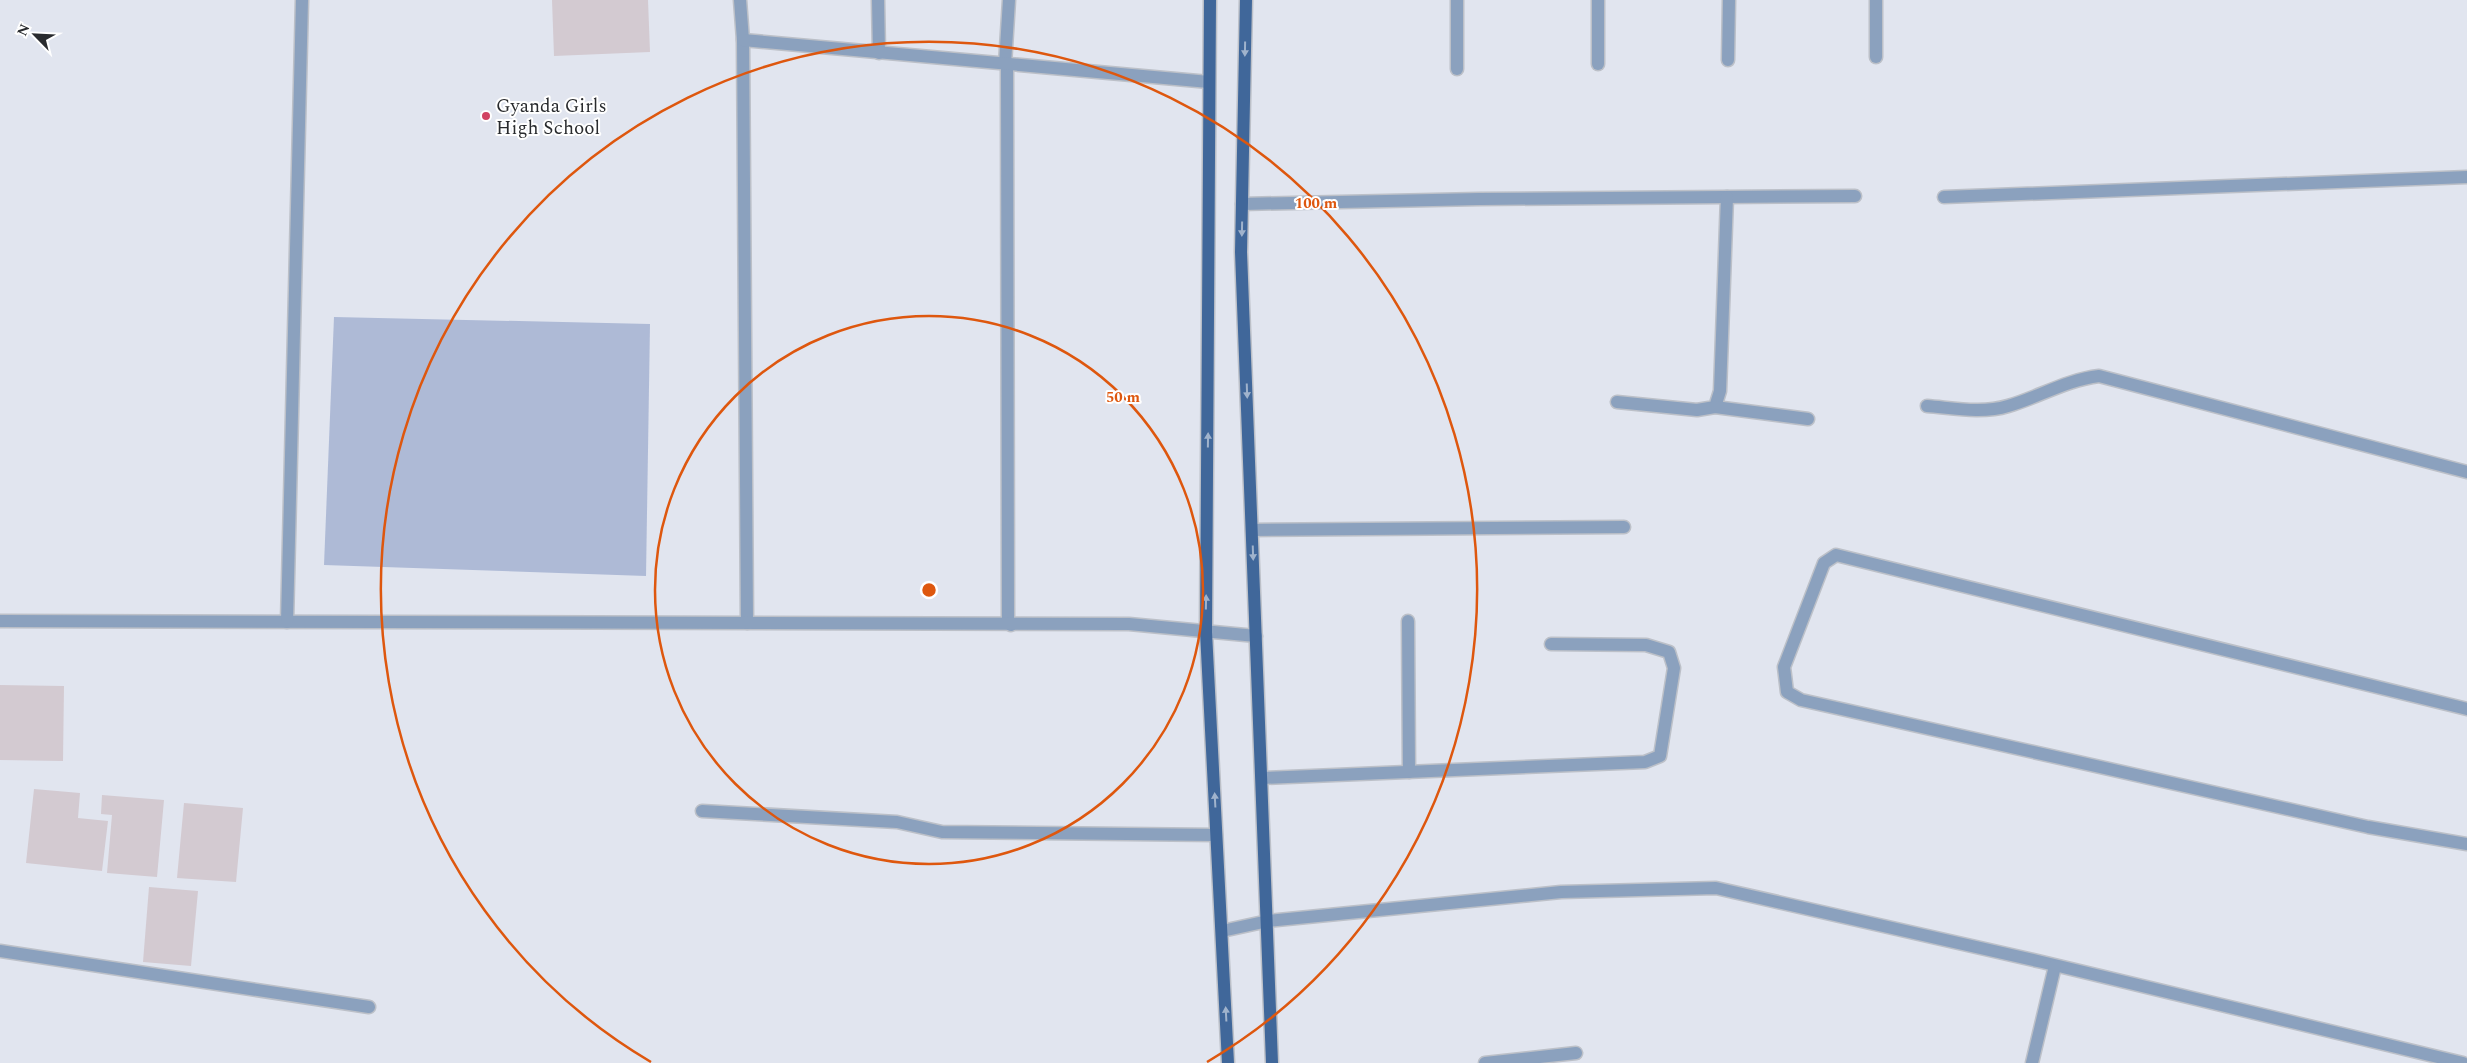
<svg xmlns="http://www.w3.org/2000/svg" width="2467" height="1063" viewBox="0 0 2467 1063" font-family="Spectral,serif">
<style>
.green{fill:#aebad6}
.building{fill:#d3cad1}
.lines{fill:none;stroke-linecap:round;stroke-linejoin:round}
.minor-casing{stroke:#bcc0c8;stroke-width:15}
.major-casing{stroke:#bcc0c8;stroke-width:15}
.minor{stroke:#8ba1be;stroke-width:12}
.major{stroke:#40679a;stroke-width:12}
.oneway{fill:#a0b3cc}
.ring{fill:none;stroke:#de570e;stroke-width:2.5}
.poi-dot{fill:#d14262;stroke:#fff;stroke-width:2}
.labels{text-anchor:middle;stroke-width:4;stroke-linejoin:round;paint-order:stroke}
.poi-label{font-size:19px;fill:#292b2e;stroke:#fff;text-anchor:start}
.centre{fill:#de570e;stroke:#fff;stroke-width:2.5}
.ring-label{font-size:15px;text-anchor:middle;font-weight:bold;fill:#de570e;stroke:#fff;stroke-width:4;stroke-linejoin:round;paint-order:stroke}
</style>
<rect width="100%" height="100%" fill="#e1e5ef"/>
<!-- green -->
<polygon class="green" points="334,317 650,324 646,576 324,565"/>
<!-- building -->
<g class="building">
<polygon points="552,0 648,0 650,52 554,56"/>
<polygon points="0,685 64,686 63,761 0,760"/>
<polygon points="34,789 80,793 78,818 108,821 102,871 26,863"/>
<polygon points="102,795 164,800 157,877 107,873 112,815 101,814"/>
<polygon points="184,803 243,808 236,882 177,878"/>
<polygon points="149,887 198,891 191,966 143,962"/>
</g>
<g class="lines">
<!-- minor casing -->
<g class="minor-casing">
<g id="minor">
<polyline points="740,0 743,40 747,623"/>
<polyline points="878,0 879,53"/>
<polyline points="1009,0 1005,64 1007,66 1008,623 1011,625"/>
<polyline points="1598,0 1598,64"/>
<polyline points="743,40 1209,82"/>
<polyline points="1876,57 1876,0"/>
<polyline points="1728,60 1729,0"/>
<polyline points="1457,69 1457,0"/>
<polyline points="1944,197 2467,177"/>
<polyline points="1242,204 1479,199 1855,196"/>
<polyline points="1617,402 1697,410 1715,407 1720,391 1727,197"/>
<path d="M1927 406C1953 408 1982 414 2008 406 2039 397 2066 380 2099 376L2467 472"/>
<polyline points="1715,407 1808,419"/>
<polyline points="1252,530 1624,527"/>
<polyline points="0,621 1129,624 1256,636"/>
<polyline points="1408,621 1409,772"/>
<polyline points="287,622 302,0"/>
<polyline points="2467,709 1836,555 1824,563 1784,667 1787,692 1801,700 2368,827 2467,844"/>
<polyline points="1262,778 1645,762 1660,756 1674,668 1669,652 1646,645 1551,644"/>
<polyline points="702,811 897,822 942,832 1216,835"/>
<polyline points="1222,931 1268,921 1561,892 1716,888 2042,962 2463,1063"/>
<polyline points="0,951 369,1007"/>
<polyline points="1485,1063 1576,1053"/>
<polyline points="2032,1063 2055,966"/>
</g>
</g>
<!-- major casing -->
<g class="major-casing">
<g id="major">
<polyline points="1210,0 1206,632 1228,1063"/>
<polyline points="1246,0 1241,252 1272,1063"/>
</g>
</g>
<!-- minor -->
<use href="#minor" class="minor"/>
<!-- major -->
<use href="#major" class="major"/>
</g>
<!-- one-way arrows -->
<defs><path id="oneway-solid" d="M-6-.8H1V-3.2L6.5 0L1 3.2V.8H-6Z" transform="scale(1.25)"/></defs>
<g class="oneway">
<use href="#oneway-solid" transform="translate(1245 49) rotate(91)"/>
<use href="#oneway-solid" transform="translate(1242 229) rotate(91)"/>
<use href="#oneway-solid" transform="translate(1247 391) rotate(88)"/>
<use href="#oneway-solid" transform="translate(1208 440) rotate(-89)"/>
<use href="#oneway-solid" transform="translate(1253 553) rotate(88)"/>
<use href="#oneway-solid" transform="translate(1206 602) rotate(-89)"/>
<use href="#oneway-solid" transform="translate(1215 800) rotate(-93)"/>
<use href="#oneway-solid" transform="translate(1226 1014) rotate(-93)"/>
</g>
<!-- distance rings -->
<g class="ring">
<circle cx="929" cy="590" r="274"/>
<path d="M651 1062A548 548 0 1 1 1207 1062"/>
</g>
<!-- markers -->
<circle class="poi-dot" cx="486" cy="116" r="5"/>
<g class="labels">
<!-- poi labels -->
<g class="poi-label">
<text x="496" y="112">Gyanda Girls<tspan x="496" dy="22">High School</tspan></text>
</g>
</g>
<circle cx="929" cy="590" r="8" class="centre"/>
<g class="ring-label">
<text x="1316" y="208">100 m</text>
<text x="1123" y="402">50 m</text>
</g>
<!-- north arrow -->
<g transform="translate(35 35) rotate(294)" stroke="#ffffff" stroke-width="4" paint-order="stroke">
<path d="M0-4L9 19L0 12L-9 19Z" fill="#292b2e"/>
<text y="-8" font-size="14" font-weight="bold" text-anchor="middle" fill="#292b2e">N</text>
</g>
</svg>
